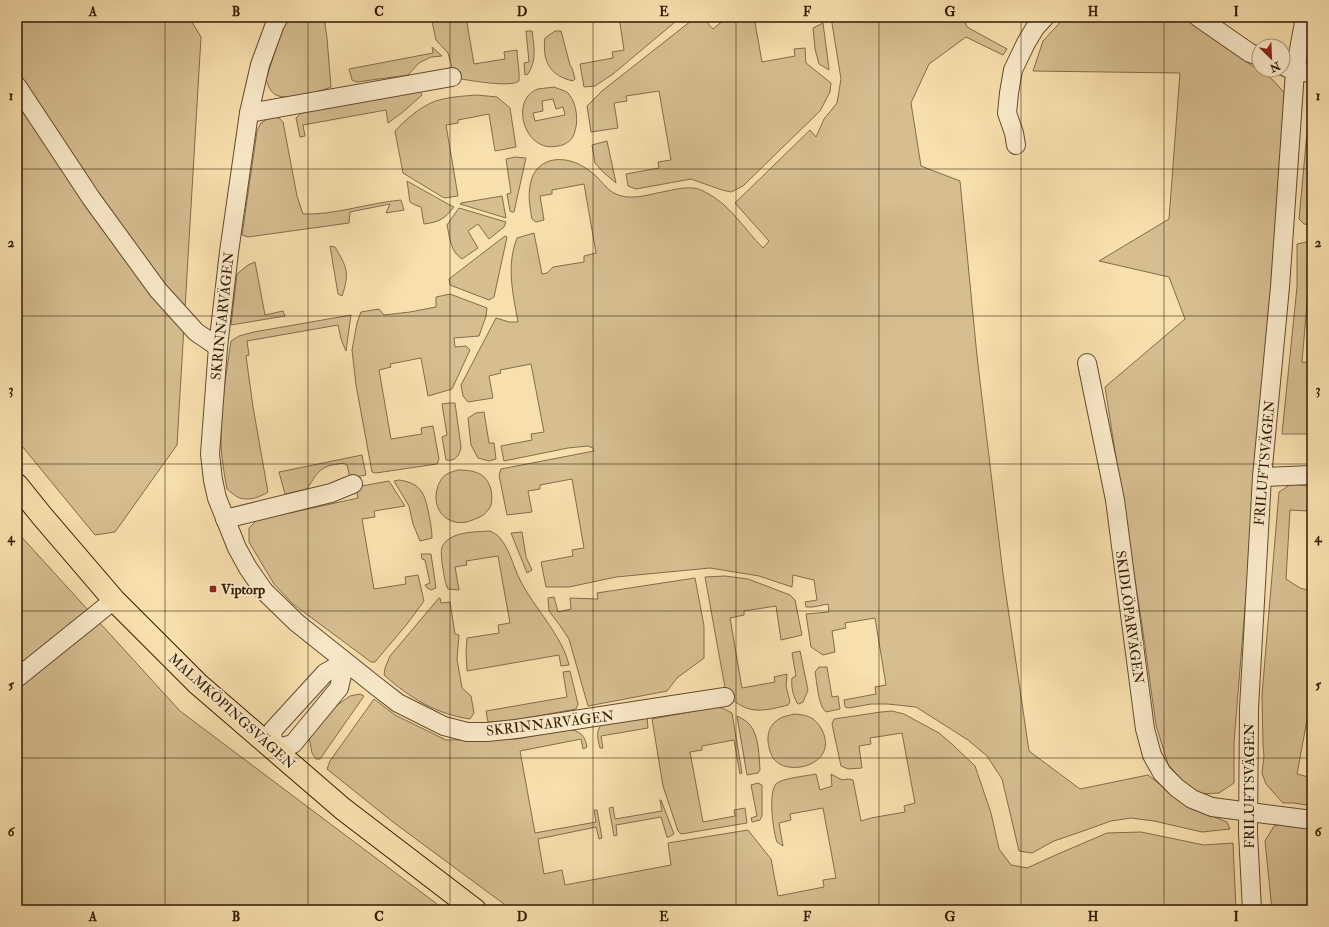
<svg xmlns="http://www.w3.org/2000/svg" width="1329" height="927" viewBox="0 0 1329 927" font-family="'IM FELL Double Pica',serif">
<style>
.green{fill:#d6be91;stroke:#846c4a;fill-rule:evenodd}
.lines{fill:none;stroke-linecap:round;stroke-linejoin:round}
.street-casing{stroke:#644b2e;stroke-width:20}
.primary-casing{stroke:#321a03;stroke-width:24}
.street{stroke:#faeaca;stroke-width:18}
.primary{stroke:#f8dfae;stroke-width:22}
.grid{fill:none;stroke:#321a03;stroke-width:1;stroke-opacity:0.55}
.poi-dot{fill:#8f2418;stroke:#faeaca;stroke-width:1.5}
.labels{text-anchor:middle;stroke-width:3.5;stroke-linejoin:round;paint-order:stroke}
.street-label{font-size:14px;fill:#321a03;stroke:#faeaca}
.poi-label{font-size:14px;font-weight:bold;fill:#321a03;stroke:#faeaca;text-anchor:start}
.neatline{fill:none;stroke:#321a03;stroke-width:1.5}
.grid-label{font-size:13px;text-anchor:middle;font-weight:bold;fill:#321a03}
</style>
<rect width="100%" height="100%" fill="#f8dfae"/>
<filter id="stains"><feTurbulence type="fractalNoise" baseFrequency=".005" numOctaves="4"/><feColorMatrix values="0 0 0 0 .2 0 0 0 0 .09 0 0 0 0 .02 0 0 0 .5 -.17"/></filter>
<radialGradient id="worn" r=".72"><stop offset=".6" stop-color="#630" stop-opacity="0"/><stop offset="1" stop-color="#630" stop-opacity=".3"/></radialGradient>
<!-- green -->
<g class="green">
<polygon points="17,17 189,17 201,37 177,445 115,532 95,535 17,440"/>
<path d="M289 17H324L327 38 331 87C318 92 289 101 276 95 270 92 268 85 266 79L283 28Z"/>
<path d="M431 17H466L474 64 505 59 504 52 517 50C517 60 520 71 519 81 510 88 468 80 455 78L448 53 436 40Z"/>
<polygon points="619,17 681,17 613,74 595,86 584,87 580,64 613,58 612,52 624,50"/>
<polygon points="696,17 702,17 713,29 725,19 724,17 754,17 762,62 795,56 794,49 805,48 806,63 831,83 830,92 820,111 743,186 731,192 722,190 691,179 636,189 628,186 626,174 659,168 658,162 671,160 659,91 626,96 627,101 614,103 618,128 591,132 587,106 602,91"/>
<path d="M831 17H963L967 27 1007 49 1003 55 966 37 929 64 911 103 921 166 960 181 977 356 1003 574 1029 751 1080 789 1148 775 1189 807 1227 822 1230 829 1202 832 1154 821 1131 818 1111 821 1086 830 1054 841 1032 853 1019 851 1002 779 987 756 968 740 916 707 888 704H871L849 708 845 707 844 700 876 694 875 687 886 685 875 618 845 623 846 628 832 631 835 652 823 655 811 647 806 614 829 612 828 604 813 607H806L805 602 817 600 814 580 793 575 792 587 759 576 710 568 616 577 569 587H546L541 562 573 556 572 550 584 548 572 479 540 485V489L528 491 532 512 507 515 499 475 501 469 594 451 593 448 588 446 568 448 504 461 501 446 532 440 531 434 544 432 531 364 500 370 501 373 489 376 493 398 468 402 463 396 461 385 496 318 509 322H518C513 294 506 266 517 238L534 233 542 274 547 273 553 267 584 262V256L596 253 584 184 552 190V194L540 196 544 220 536 222 532 219C530 208 528 197 530 186 535 153 570 154 591 172 600 178 606 190 616 194 629 200 644 196 657 193 669 191 681 187 693 188 697 188 701 190 705 192 731 205 743 228 763 248L769 241 735 203 810 130 816 137 824 119 837 103 841 79Z"/>
<polygon points="1065,17 1185,17 1228,49 1273,80 1287,96 1234,742 1234,783 1219,793 1200,794 1182,781 1168,764 1156,725 1142,625 1105,387 1185,319 1169,277 1099,261 1169,219 1180,73 1033,71 1043,41"/>
<polygon points="823,23 829,69 829,70 819,64 815,49 813,28"/>
<path d="M526 31H532C534 46 537 60 528 74L525 75 524 63 529 62Z"/>
<path d="M555 31H561L570 65 572 68 575 79 573 81C550 76 542 61 545 38Z"/>
<polygon points="432,47 442,56 431,57 419,63 408,75 357,82 352,80 349,69 433,53"/>
<path d="M554 87C558 89 564 90 568 93 577 103 579 122 574 134 572 141 565 145 558 146 524 154 509 99 538 89 543 88 549 88 554 87ZM553 99 556 109 563 107 565 115 535 121 533 113 543 111 542 101Z"/>
<polygon points="419,90 422,95 403,112 388,123 386,110 303,125 305,136 300,137 296,118 303,111"/>
<path d="M477 95 497 97 510 108 516 147 495 151 489 114 458 120V123L446 125 458 196 444 198 403 173 395 131C405 120 419 108 433 102 446 97 464 96 477 95Z"/>
<polygon points="1312,97 1312,225 1304,224 1299,219 1310,100"/>
<path d="M271 117 279 118 283 122 297 196 303 214C336 215 368 203 401 200L404 210 386 213 390 204 350 212 349 223 248 237 242 235 257 131 261 123Z"/>
<polygon points="607,141 616,183 603,172 595,163 592,145"/>
<polygon points="515,157 526,158 514,212 512,212 510,211 507,194 511,193 506,159"/>
<path d="M407 181 448 204 454 207C444 219 440 222 424 224L421 207 415 205 410 202Z"/>
<polygon points="502,196 506,218 460,204 461,203"/>
<path d="M459 208 506 222 504 227 489 239 478 224 468 231 478 248 462 259C450 251 450 238 447 225Z"/>
<polygon points="505,236 507,237 494,297 489,300 450,285 449,279"/>
<polygon points="1311,241 1312,256 1311,256 1302,362 1312,363 1312,434 1282,434 1297,287 1297,244"/>
<path d="M330 246 335 247C347 267 350 273 342 296L338 294Z"/>
<polygon points="255,262 265,315 283,311 285,316 231,325 237,274 248,265"/>
<polygon points="450,294 487,308 486,316 479,336 454,338 455,347 466,346 470,350 452,389 428,396 421,358 390,364 391,367 379,370 391,439 422,434 421,428 433,426 439,459 437,464 376,473 372,472 356,385 352,350 357,323 361,312 379,309 384,315 410,312 436,307 436,297"/>
<path d="M351 315 346 351 341 339 338 325 247 341 249 355 246 356 253 407 268 492C260 497 250 501 240 498 236 497 231 492 227 489 224 473 221 456 221 440 221 407 226 374 231 341L239 336 254 332Z"/>
<path d="M449 403H455L461 447C460 455 455 462 446 460L442 437 447 435 442 404Z"/>
<polygon points="484,412 489,443 494,443 496,459 489,461 478,458 471,445 468,418 476,413"/>
<path d="M362 455 366 475 350 478 347 465C344 463 342 463 338 464 319 466 316 475 307 489L285 494 279 472Z"/>
<path d="M458 470C474 470 487 473 491 490 492 495 492 501 491 505 488 512 482 517 475 519 451 531 429 511 438 486 440 481 442 477 447 474 450 472 455 471 458 470Z"/>
<path d="M399 480C419 483 424 491 428 510 430 520 432 529 432 538L420 541 413 524 409 506 394 481Z"/>
<polygon points="389,481 405,506 374,511 375,517 362,519 374,589 406,584 405,577 418,575 424,601 407,624 375,662 371,662 293,604 274,584 249,542 249,528 257,520 358,498 356,487"/>
<polygon points="1291,484 1308,486 1307,511 1290,510 1286,579 1300,588 1312,591 1312,693 1297,774 1312,778 1312,806 1294,803 1283,803 1266,784 1262,773 1264,756 1263,744 1262,695 1279,492"/>
<path d="M490 531C494 533 498 535 500 538 510 550 513 566 520 580 534 608 562 635 569 665L561 666 559 655 467 671 466 652 467 638 499 633 498 625 510 623 498 556 466 561 467 565 455 567 459 590 448 589C444 581 444 572 442 564 442 558 440 550 443 545 452 531 476 532 490 531Z"/>
<polygon points="17,532 180,711 445,910 17,910"/>
<polygon points="522,532 526,557 532,570 527,573 511,533"/>
<polygon points="421,554 431,554 436,588 431,590 427,588 425,585 430,583 425,560 422,559"/>
<path d="M725 576 748 579 790 595 795 600 802 635 781 640 776 606 744 611V615L730 618 742 688 775 682 774 677 787 674 786 686 790 702 788 705C761 712 746 715 726 693L705 577Z"/>
<polygon points="695,578 704,626 704,658 677,678 667,691 588,706 569,639 561,627 549,611 548,598 554,597 558,612 571,609 570,598 598,599 597,593"/>
<path d="M439 598H440L441 603 450 602 455 634 459 635 457 659 462 688 471 696 474 713 470 719C436 714 410 698 384 675L385 668 390 656Z"/>
<path d="M800 651 808 690 803 702 799 704 797 703C793 695 791 687 792 678L796 676 792 653Z"/>
<path d="M819 667H827L832 697 838 696 840 709 826 712C818 706 817 682 815 672Z"/>
<polygon points="570,671 578,704 576,709 515,720 488,722 486,711 567,697 563,672"/>
<polygon points="360,694 364,696 320,759 316,759 312,753 309,737 336,706 350,696"/>
<path d="M374 699 395 715 446 740 517 739 568 729C580 731 585 735 587 747L583 749 581 739 520 751 535 833 596 822 594 810H597L602 838 599 839 596 827 538 839 544 874 562 870 565 885 671 865 668 843 748 830 771 859 778 896 824 887 823 880 836 878 823 808 790 814 791 820 779 823 783 846 777 842C773 831 768 793 776 784 782 778 807 776 816 774L820 790 832 786 831 774 842 780 848 779 853 780 861 821 871 818 905 812 904 806 915 803 902 733 870 738 871 744 859 746 862 768 848 769 841 766 832 724 834 719 881 712 892 711 904 714 939 733 953 745 975 766 991 813 999 849 1011 865 1027 868 1058 854 1107 833 1141 832 1204 845 1233 843 1236 910H512L393 822 327 769 330 761Z"/>
<polygon points="716,707 722,708 732,713 742,773 740,774 734,740 702,746 702,750 690,752 703,822 735,816 734,810 745,808 747,823 681,834 678,831 663,786 652,719"/>
<path d="M794 714C808 715 815 717 822 730 840 766 783 779 772 756 765 741 766 724 783 717 786 716 791 715 794 714Z"/>
<path d="M647 716 648 728 601 736 603 748H600C598 739 595 732 602 724Z"/>
<path d="M737 716C741 718 747 721 750 725 759 736 759 756 760 770L758 773 747 775Z"/>
<polygon points="758,783 762,785 762,816 760,820 752,822 751,818 757,816 751,785"/>
<polygon points="660,800 661,800 674,834 669,837 667,837 661,817 616,825 617,835 614,836 609,808 613,807 615,819 662,811"/>
<polygon points="1286,823 1312,828 1312,910 1272,910 1265,841 1274,826"/>
</g>
<g class="lines">
<!-- street casing -->
<g class="street-casing">
<g id="street">
<polyline points="279,17 275,24 260,65 249,113 229,252 218,347 210,454 213,480 217,498 237,548 248,568 264,591 297,623 376,686 398,703 444,726 467,732 487,732 516,729 725,697"/>
<polyline points="1198,17 1250,53 1259,56"/>
<polyline points="1283,66 1295,71 1312,73"/>
<polyline points="17,86 91,198 158,290 196,332 218,347"/>
<polyline points="249,113 452,77"/>
<polyline points="1016,145 1014,133 1007,113 1009,93 1013,70 1026,43 1035,28 1045,17"/>
<polyline points="1087,363 1115,500 1145,729 1152,755 1162,773 1177,788 1192,799 1212,807 1312,820"/>
<polyline points="1262,477 1312,475"/>
<polyline points="225,519 331,493 353,484"/>
<polygon points="345,662 339,688 293,744 274,749 272,731 325,673"/>
<polyline points="17,678 114,600"/>
<polyline points="1252,910 1248,833 1249,708 1262,477 1280,287 1295,71 1305,17"/>
</g>
</g>
<!-- primary casing -->
<g class="primary-casing">
<polyline id="primary" points="17,485 42,516 114,600 198,684 343,809 475,910"/>
</g>
<!-- street -->
<use href="#street" class="street"/>
<!-- primary -->
<use href="#primary" class="primary"/>
</g>
<!-- grid -->
<path class="grid" d="M165 17V910M308 17V910M450 17V910M593 17V910M736 17V910M879 17V910M1021 17V910M1164 17V910M17 169H1312M17 316H1312M17 464H1312M17 611H1312M17 758H1312"/>
<!-- markers -->
<rect class="poi-dot" x="209" y="585" width="8" height="8" rx="2"/>
<g class="labels">
<!-- street labels -->
<g class="street-label">
<text transform="translate(222 316) rotate(-84)" y="5">SKRINNARVÄGEN</text>
<text transform="translate(1264 463) rotate(-85)" y="5">FRILUFTSVÄGEN</text>
<text transform="translate(1130 617) rotate(82)" y="5">SKIDLÖPARVÄGEN</text>
<text transform="translate(232 711) rotate(42)" y="5">MALMKÖPINGSVÄGEN</text>
<text transform="translate(550 723) rotate(-7)" y="5">SKRINNARVÄGEN</text>
<text transform="translate(1249 786) rotate(-90)" y="5">FRILUFTSVÄGEN</text>
</g>
<!-- poi labels -->
<g class="poi-label">
<text x="221" y="594">Viptorp</text>
</g>
</g>
<!-- margin -->
<rect width="1329" height="927" fill="none" stroke="#f8dfae" stroke-width="44"/>
<!-- north arrow -->
<g transform="translate(1271 58) rotate(156)"><circle r="19" fill="#faeaca" stroke="#aa977a"/>
<path d="M0-3L7 15L0 10L-7 15Z" fill="#8f2418"/>
<text y="-6" font-size="11" font-weight="bold" text-anchor="middle" fill="#321a03">N</text>
</g>
<rect x="22" y="22" width="1285" height="883" class="neatline"/>
<g class="grid-label">
<text x="93" y="16">A</text>
<text x="236" y="16">B</text>
<text x="379" y="16">C</text>
<text x="522" y="16">D</text>
<text x="664" y="16">E</text>
<text x="807" y="16">F</text>
<text x="950" y="16">G</text>
<text x="1093" y="16">H</text>
<text x="1236" y="16">I</text>
<text x="11" y="100">1</text>
<text x="1318" y="100">1</text>
<text x="11" y="247">2</text>
<text x="1318" y="247">2</text>
<text x="11" y="394">3</text>
<text x="1318" y="394">3</text>
<text x="11" y="542">4</text>
<text x="1318" y="542">4</text>
<text x="11" y="689">5</text>
<text x="1318" y="689">5</text>
<text x="11" y="836">6</text>
<text x="1318" y="836">6</text>
<text x="93" y="921">A</text>
<text x="236" y="921">B</text>
<text x="379" y="921">C</text>
<text x="522" y="921">D</text>
<text x="664" y="921">E</text>
<text x="807" y="921">F</text>
<text x="950" y="921">G</text>
<text x="1093" y="921">H</text>
<text x="1236" y="921">I</text>
</g>
<rect width="100%" height="100%" filter="url(#stains)"/>
<rect width="100%" height="100%" fill="url(#worn)"/>
</svg>
